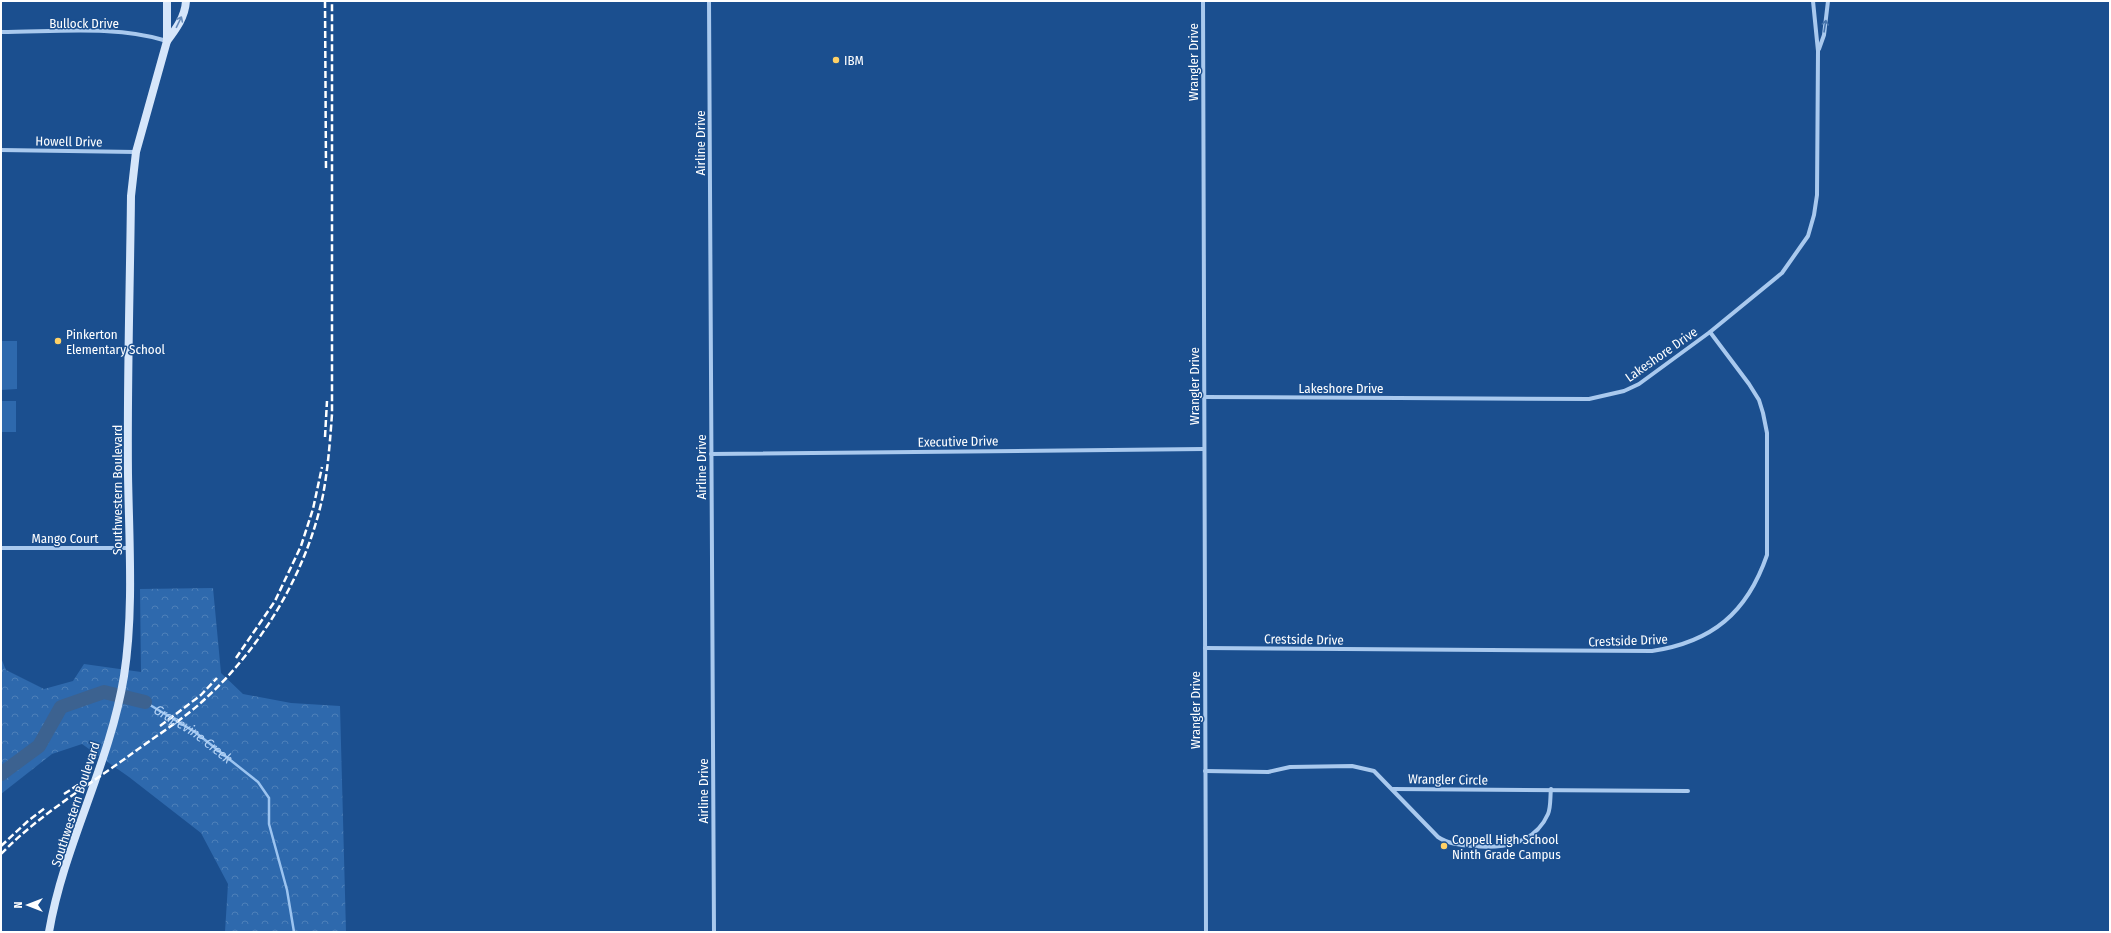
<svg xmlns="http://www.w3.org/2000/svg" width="2111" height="933" viewBox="0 0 2111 933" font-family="'Fira Sans Condensed',sans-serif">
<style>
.forest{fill:url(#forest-crowns)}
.park{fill:#2e69ad}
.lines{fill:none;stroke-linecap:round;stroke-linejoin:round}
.stream{stroke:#9cc4f0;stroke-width:2.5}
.river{stroke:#3c6290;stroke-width:14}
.street{stroke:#a9c9ee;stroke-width:4}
.secondary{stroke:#d6e6fa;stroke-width:8}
.rail{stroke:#fff;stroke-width:2.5;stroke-dasharray:7 3;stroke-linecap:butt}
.oneway{stroke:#668bba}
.oneway2{stroke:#4674ac}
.poi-dot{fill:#ffd166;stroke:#1b4f8f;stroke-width:1.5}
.labels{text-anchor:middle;stroke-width:3;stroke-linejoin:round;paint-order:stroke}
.street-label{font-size:13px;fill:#fff;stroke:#1b4f8f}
.poi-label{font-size:13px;fill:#fff;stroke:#1b4f8f;text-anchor:start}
.water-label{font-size:14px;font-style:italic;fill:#b5d3f5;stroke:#1b4f8f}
</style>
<defs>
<pattern id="forest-crowns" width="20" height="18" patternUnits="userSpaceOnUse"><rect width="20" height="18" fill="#2e69ad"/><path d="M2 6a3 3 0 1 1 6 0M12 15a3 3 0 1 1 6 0" fill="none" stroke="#4d80b9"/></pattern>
</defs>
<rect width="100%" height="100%" fill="#1b4f8f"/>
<!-- forest -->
<polygon class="forest" points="213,588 221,673 243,694 291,703 340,706 346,932 225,932 228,884 201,833 129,777 82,744 52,754 1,794 1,658 6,670 44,689 73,681 84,664 141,672 140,589"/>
<!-- park -->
<g class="park">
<polygon points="1,341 17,341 17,389 1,390"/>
<rect x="1" y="401" width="15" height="31"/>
</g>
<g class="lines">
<!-- stream -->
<path class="stream" id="s1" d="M145 702 195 732 258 782 269 798V824L287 890 294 932"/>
<!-- river -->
<polyline class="river" points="1,774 39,746 61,707 104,692 145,702"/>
<!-- street -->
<g class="street">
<polyline points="709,1 714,932"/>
<polyline points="1203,1 1206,932"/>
<path d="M1 32C53 32 117 25 167 41"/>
<polyline points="1819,49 1824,35 1828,1"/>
<polyline points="1,150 136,152"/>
<polyline points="1204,397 1589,399 1624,391 1639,384 1710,332 1782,273 1808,236 1814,215 1817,195 1818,51 1813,1"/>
<polyline points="711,454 1204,449"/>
<polyline points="1,548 129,548"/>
<path d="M1205 648 1652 651C1712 642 1747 613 1767 555V433L1763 413 1759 400 1749 384 1710 332"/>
<path d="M1205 771 1268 772 1290 767 1352 766 1374 771 1438 837C1448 844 1461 845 1473 846 1502 849 1535 844 1548 814 1551 807 1550 797 1551 789"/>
<polyline points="1393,789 1688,791"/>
</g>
<!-- secondary -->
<g class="secondary">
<path d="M167 41C176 29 185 17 186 1"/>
<path d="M49 932C64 844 110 764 124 676 134 612 129 539 128 474 127 381 130 288 131 196L136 152 167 41V1"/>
</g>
<!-- rail -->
<g class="rail">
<polyline points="325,1 326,169"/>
<polyline points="325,437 327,401"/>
<polyline points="236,658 275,601 301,546 313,509 322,467"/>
<polyline points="160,726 201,695 217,678"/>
<polyline points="64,794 87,779"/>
<polyline points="1,846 28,821 45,808"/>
<path d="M1 854C39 815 86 787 130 755 153 738 185 718 205 699 262 647 307 572 323 495 328 468 330 442 332 414V1"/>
</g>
</g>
<!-- one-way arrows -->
<defs><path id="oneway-shaft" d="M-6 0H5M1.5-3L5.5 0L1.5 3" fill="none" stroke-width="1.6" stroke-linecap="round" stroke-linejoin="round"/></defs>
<use class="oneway" href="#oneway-shaft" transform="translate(179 22) rotate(-64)"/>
<use class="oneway2" href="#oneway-shaft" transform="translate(1825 26) rotate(-81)"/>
<!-- markers -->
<g class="poi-dot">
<circle cx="836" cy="60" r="4"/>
<circle cx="58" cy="341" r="4"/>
<circle cx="1444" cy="846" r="4"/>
</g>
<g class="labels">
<!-- street labels -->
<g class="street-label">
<text x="84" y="28">Bullock Drive</text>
<text transform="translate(1193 62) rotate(-90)" y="5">Wrangler Drive</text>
<text transform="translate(69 141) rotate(1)" y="5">Howell Drive</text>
<text transform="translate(700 143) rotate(-90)" y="5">Airline Drive</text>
<text transform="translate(1661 354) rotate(-35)" y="5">Lakeshore Drive</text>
<text transform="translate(1194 386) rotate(-90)" y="5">Wrangler Drive</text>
<text x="1341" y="393">Lakeshore Drive</text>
<text transform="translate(958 441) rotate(-1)" y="5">Executive Drive</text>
<text transform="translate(701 467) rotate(-90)" y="5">Airline Drive</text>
<text transform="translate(117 490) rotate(-90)" y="5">Southwestern Boulevard</text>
<text x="65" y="543">Mango Court</text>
<text transform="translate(1304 639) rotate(1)" y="5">Crestside Drive</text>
<text transform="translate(1628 640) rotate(-2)" y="5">Crestside Drive</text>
<text transform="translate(1195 710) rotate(-90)" y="5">Wrangler Drive</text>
<text transform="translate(1448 779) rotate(1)" y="5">Wrangler Circle</text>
<text transform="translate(703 791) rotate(-90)" y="5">Airline Drive</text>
<text transform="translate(75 804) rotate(-72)" y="5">Southwestern Boulevard</text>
</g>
<!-- poi labels -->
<g class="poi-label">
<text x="844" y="65">IBM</text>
<text x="66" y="339">Pinkerton<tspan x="66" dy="15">Elementary School</tspan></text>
<text x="1452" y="844">Coppell High School<tspan x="1452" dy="15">Ninth Grade Campus</tspan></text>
</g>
<!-- water labels -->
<g class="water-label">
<text dy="5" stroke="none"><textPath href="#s1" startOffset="58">Grapevine Creek</textPath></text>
</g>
</g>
<!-- border -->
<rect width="2111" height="933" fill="none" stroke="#ffffff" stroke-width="4"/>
<!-- north arrow -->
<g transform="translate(28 905) rotate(270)" stroke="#1b4f8f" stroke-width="3" paint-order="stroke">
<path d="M0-3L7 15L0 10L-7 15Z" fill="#ffffff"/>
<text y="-6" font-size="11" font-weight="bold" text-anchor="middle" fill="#ffffff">N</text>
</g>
</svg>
